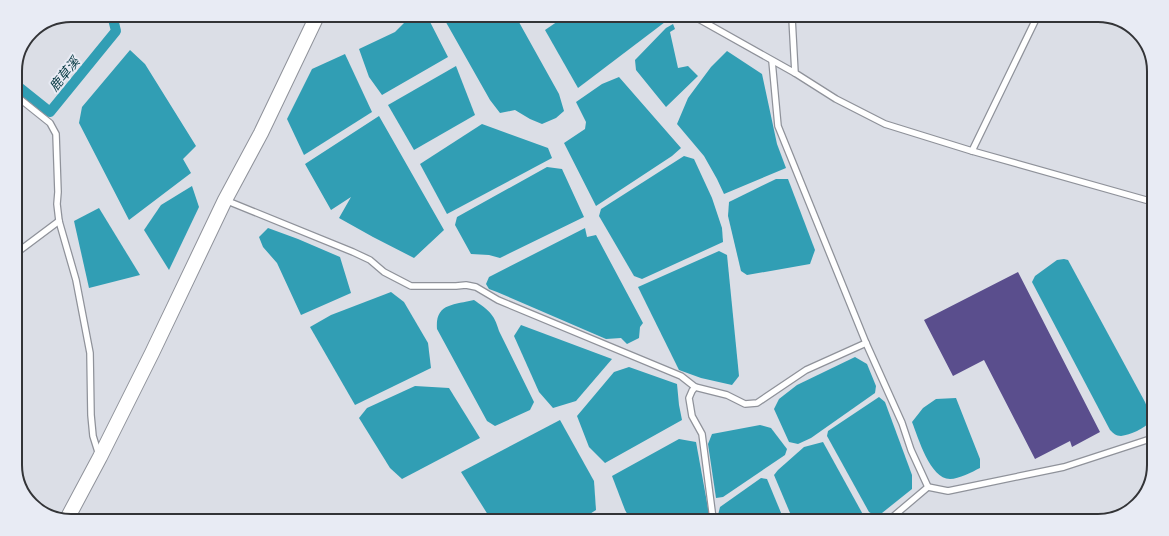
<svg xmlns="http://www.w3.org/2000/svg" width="1169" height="536" viewBox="0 0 1169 536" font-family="'Archivo Narrow','Noto Sans TC',sans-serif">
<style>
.water{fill:#319eb4}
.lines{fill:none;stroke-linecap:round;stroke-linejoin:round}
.canal{stroke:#319eb4;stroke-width:10}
.building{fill:#5a4e8d}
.service-casing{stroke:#8f929a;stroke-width:8}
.tertiary-casing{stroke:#8f929a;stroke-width:16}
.service{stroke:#fff;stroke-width:5.5}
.tertiary{stroke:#fff;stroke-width:14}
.labels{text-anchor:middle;stroke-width:4;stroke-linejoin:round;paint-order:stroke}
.water-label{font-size:13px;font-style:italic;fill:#073943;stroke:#e8ebf4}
.rim{fill:none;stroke:#333437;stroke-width:2}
</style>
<rect width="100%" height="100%" fill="#dbdee6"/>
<!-- water -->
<g class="water">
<polygon points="411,16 427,16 448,57 382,95 369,77 359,49 395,32"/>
<polygon points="443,17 517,17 520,24 559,94 564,111 556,118 542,124 530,119 515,110 500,113 490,100"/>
<polygon points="564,17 666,17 669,19 578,88 545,30"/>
<polygon points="673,24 675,29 670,32 678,68 688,66 698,76 666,107 636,70 635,60 666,28"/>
<polygon points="130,50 145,64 196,146 183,159 191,173 129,220 79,123 82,107"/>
<polygon points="727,51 762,74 777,144 786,168 724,194 717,179 704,156 677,124 688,98 711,67"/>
<polygon points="345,54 372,112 304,155 287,119 312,69"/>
<polygon points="456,66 475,115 414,150 388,105"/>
<polygon points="619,77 681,148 672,156 596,206 564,143 585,129 586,122 576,102 602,84"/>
<polygon points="379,116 444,230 414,258 373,237 339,218 351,197 331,210 305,164"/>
<polygon points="482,124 548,148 552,158 447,214 420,164"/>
<polygon points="684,156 694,159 712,198 722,228 723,242 642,279 634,276 599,216 601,209"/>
<polygon points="547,167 562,169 584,217 500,258 489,255 471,254 455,225 457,217"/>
<polygon points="776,179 788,179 815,250 810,264 747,275 741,271 728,216 729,202"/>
<polygon points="192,186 199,207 169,270 144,230 161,205"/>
<polygon points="99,208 140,275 89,288 74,221"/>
<polygon points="268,228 298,239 340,257 351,293 301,315 277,263 263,247 259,237"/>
<polygon points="585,228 587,237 596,235 643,323 640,327 639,338 627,344 621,338 606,339 497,292 489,289 486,284 489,277"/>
<polygon points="719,251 727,255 739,376 732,385 701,378 679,370 638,287"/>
<path d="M1064 259 1068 260 1145 402 1150 414V422C1145 428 1130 435 1121 436 1116 436 1113 433 1110 430L1032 282 1035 276 1057 260Z"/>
<polygon points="391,292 404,302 428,343 431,368 355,405 310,327 331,315"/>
<path d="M474 300C488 310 494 313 499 331L534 402 530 410 495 426 487 421 437 329C435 303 454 305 474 300Z"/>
<polygon points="521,325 612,359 576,401 553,408 539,392 514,336"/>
<polygon points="855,357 867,364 876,386 875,393 811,438 798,444 789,442 774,409 779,399 797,385"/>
<polygon points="629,367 677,384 679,405 682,420 605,463 589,447 577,416 614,372"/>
<polygon points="415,386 449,388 480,438 402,479 390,468 359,418 367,408"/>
<polygon points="879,397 885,402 912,475 912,489 877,517 869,512 827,436 828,431"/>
<path d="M956 398 980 459V468C972 472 959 479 950 479 930 479 918 437 912 422L923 408 936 399Z"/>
<polygon points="560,420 594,481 596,510 582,519 490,518 461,472"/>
<polygon points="760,425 771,428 787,449 785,455 723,497 716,498 708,444 712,434"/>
<polygon points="679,439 696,442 710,519 630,519 625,510 612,476"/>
<polygon points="823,442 866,520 793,520 774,475 778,470 804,447"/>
<polygon points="761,478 767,479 784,520 717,519 720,507"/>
</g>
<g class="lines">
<!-- canal -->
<polyline class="canal" points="15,84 50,112 116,31 112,15"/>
</g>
<!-- building -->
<polygon class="building" points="1018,272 1100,432 1072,447 1070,441 1035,459 984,360 953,376 924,320"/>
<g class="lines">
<!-- service casing -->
<g class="service-casing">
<g id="service">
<polyline points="697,18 795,73"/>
<polyline points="792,18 795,73 836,99 885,124 972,151 1153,202"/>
<polyline points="772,61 778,126 866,343 902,423 911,450 928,487"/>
<polyline points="15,95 50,123 56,134 58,192 57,204 59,221 76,280 90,353 91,415 93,436 99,455"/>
<polyline points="972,151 1036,19"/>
<polyline points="225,200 353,252 370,260 384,272 411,286 456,286 466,285 476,287 498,300 681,376 695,387"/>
<polyline points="15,254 59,221"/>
<polyline points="713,519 702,434 692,416 689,398 692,391 695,387 727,395 745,404 757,403 806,370 866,343"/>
<polyline points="889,520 928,487 948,491 1064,467 1150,439"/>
</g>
</g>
<!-- tertiary casing -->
<g class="tertiary-casing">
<polyline id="tertiary" points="68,517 100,457 152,353 225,200 261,133 317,16"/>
</g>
<!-- service -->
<use href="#service" class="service"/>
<!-- tertiary -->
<use href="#tertiary" class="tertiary"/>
</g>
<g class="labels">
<!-- water labels -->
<g class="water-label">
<text transform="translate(64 74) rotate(-51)" y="5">鹿草溪</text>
</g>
</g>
<!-- crop -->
<path d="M0 0H1169V536H0ZM71 22H1098A49 49 0 0 1 1147 71V465A49 49 0 0 1 1098 514H71A49 49 0 0 1 22 465V71A49 49 0 0 1 71 22Z" fill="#e8ebf4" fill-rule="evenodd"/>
<path class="rim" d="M71 22H1098A49 49 0 0 1 1147 71V465A49 49 0 0 1 1098 514H71A49 49 0 0 1 22 465V71A49 49 0 0 1 71 22Z"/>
</svg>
